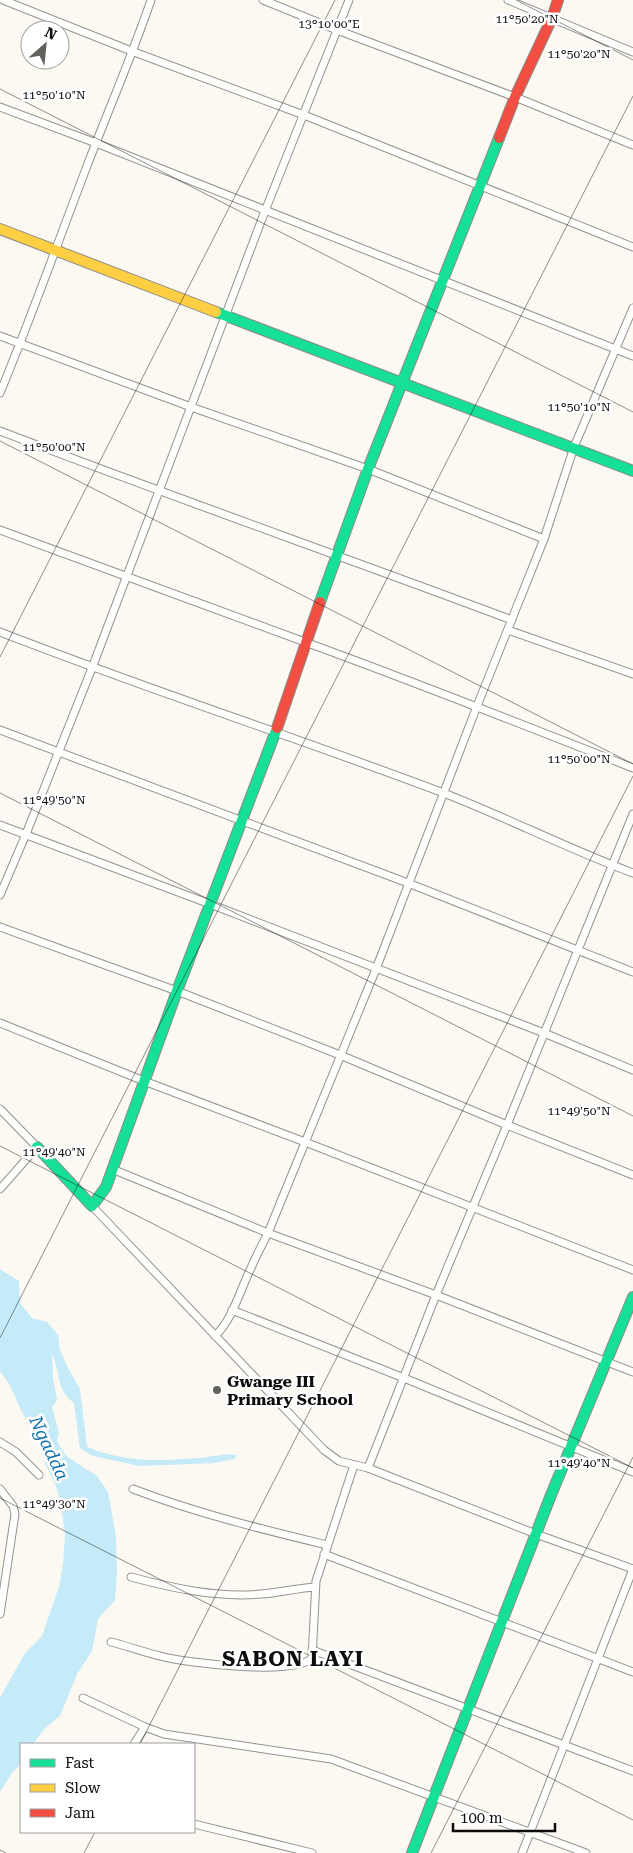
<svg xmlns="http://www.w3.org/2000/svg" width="633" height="1853" viewBox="0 0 633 1853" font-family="'Roboto Serif',serif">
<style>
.water{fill:#c5eaf8}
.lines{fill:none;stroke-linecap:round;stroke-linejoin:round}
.street-casing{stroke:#949390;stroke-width:9}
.fast-casing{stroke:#8b8a87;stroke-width:12}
.slow-casing{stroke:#8b8a87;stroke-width:12}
.jam-casing{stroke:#8b8a87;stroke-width:12}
.street{stroke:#fefefd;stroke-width:7}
.fast{stroke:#16e098;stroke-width:10}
.slow{stroke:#ffcf43;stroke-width:10}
.jam{stroke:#f24e42;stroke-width:10}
.ticks{fill:none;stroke:#0d0d0d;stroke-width:1;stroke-opacity:0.45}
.poi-dot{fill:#60605d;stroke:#fff;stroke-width:2}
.labels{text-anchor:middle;stroke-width:5;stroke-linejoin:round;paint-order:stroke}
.poi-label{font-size:16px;font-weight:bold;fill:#0d0d0d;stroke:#fff;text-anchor:start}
.water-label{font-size:18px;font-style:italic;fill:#0c6eaa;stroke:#fff}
.district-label{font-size:21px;font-weight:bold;letter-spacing:1px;fill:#0d0d0d;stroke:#fff}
.ticks-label{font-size:12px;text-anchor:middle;fill:#0d0d0d;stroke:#fff;stroke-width:5;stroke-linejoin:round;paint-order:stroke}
</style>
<rect width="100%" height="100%" fill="#fbf9f2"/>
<!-- water -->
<path class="water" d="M0 1269 19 1281 20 1303 32 1318 47 1322 58 1335 60 1350 68 1368 80 1389 87 1447C127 1463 157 1461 198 1458 212 1457 223 1453 237 1455L234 1459 215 1463 139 1466 93 1456 80 1448 74 1403C55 1389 61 1372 52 1354L53 1379 57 1400 52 1407 59 1433 57 1441 66 1456 97 1476 108 1492 116 1537 117 1572 115 1600 98 1619 92 1651 77 1674 60 1716 44 1729 33 1744H21V1764L12 1773 0 1792V1698L25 1653 42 1636 59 1587 63 1564 65 1535 61 1504 55 1483 45 1464 44 1452 19 1406 10 1385 0 1371Z"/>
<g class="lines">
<!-- street casing -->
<g class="street-casing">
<g id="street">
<polyline points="3,0 134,52 304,115 633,247"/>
<polyline points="263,0 337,30 515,97 633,145"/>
<polyline points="508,0 633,52"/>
<polyline points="0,107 96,143 633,356"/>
<polyline points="0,336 191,407 368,469 544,539"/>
<path d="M0 393C31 318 58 242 87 166 108 111 132 56 151 0"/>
<path d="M0 431C170 496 341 556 512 620"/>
<path d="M0 530C101 568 204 604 305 642 415 682 524 725 633 768"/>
<polyline points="508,630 633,674"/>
<path d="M0 632C146 689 295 737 441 792 506 817 568 849 633 873"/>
<polyline points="0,730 408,883 633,972"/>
<polyline points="0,825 210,904 544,1033 633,1070"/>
<polyline points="0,895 26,834 92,668 265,211 349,0"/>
<polyline points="0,927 177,991 340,1055 507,1125 633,1175"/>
<polyline points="0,1023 144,1081 305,1142 633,1270"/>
<polyline points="0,1109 37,1147 0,1189"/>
<polyline points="112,1169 268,1233 436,1295 633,1372"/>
<polyline points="92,1206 324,1450 339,1461 368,1468 536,1534 633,1569 522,1853"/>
<polyline points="232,1310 404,1378 633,1472"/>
<path d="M215 1336C233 1319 240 1290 251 1268 256 1256 262 1245 268 1233L376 969 477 706 544 539 574 447 633 308"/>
<polyline points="0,1442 16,1452 39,1475"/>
<polyline points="368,1468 436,1295 507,1125 633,814"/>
<polyline points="0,1489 13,1506 15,1514 0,1614"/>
<path d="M133 1489C196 1513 261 1529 327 1545"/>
<polyline points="324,1554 633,1672"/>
<path d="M131 1577C172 1588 217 1598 261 1594 279 1593 297 1588 315 1587"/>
<path d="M111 1642C127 1646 143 1652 160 1656 185 1663 295 1676 312 1658L316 1581 354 1465"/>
<polyline points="312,1650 633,1771"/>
<polyline points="83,1698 145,1727 164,1734 331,1759 586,1853"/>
<polyline points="134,1744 145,1727"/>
<polyline points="194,1824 312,1853"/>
</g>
</g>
<!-- fast casing -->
<g class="fast-casing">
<g id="fast">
<polyline points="216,312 633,471"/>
<polyline points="320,602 368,469 499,138"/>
<polyline points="37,1147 92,1206 106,1187 177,991 277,728"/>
<polyline points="412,1853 551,1495 633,1297"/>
</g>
</g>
<!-- slow casing -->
<g class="slow-casing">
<polyline id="slow" points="0,229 216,312"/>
</g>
<!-- jam casing -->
<g class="jam-casing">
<g id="jam">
<polyline points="499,138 515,97 552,18 558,0"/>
<polyline points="277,728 320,602"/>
</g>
</g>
<!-- street -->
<use href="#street" class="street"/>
<!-- fast -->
<use href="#fast" class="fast"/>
<!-- slow -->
<use href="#slow" class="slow"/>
<!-- jam -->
<use href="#jam" class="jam"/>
</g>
<!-- ticks -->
<path class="ticks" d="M516 0 633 60M0 89 633 412M0 441 633 764M0 657 335 0M0 793 633 1116M0 1146 633 1468M0 1338 633 96M0 1498 633 1820M140 1744 633 776M0 1850 6 1853M84 1853 95 1832M431 1853 633 1457"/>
<!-- markers -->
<circle class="poi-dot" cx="217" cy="1390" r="5"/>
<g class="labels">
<!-- poi labels -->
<g class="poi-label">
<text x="227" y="1387">Gwange III<tspan x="227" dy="18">Primary School</tspan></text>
</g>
<!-- water labels -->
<g class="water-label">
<text transform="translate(49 1448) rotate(65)" y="6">Ngadda</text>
</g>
<!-- district labels -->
<g class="district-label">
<text x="293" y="1666">SABON LAYI</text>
</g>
</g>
<g class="ticks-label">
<text x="527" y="23">11°50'20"N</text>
<text x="329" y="28">13°10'00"E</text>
<text x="579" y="58">11°50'20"N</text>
<text x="54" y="99">11°50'10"N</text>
<text x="579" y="411">11°50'10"N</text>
<text x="54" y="451">11°50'00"N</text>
<text x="579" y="763">11°50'00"N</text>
<text x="54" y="804">11°49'50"N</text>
<text x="579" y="1115">11°49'50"N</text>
<text x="54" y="1156">11°49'40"N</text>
<text x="579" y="1467">11°49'40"N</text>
<text x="54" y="1508">11°49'30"N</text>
</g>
<!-- legend -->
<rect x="20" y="1743" width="175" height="90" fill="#ffffff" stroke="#9e9e9e"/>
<rect x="30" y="1759" width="25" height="8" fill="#16e098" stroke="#9e9e9e"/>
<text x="65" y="1768" font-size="15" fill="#0d0d0d">Fast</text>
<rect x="30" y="1784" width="25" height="8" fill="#ffcf43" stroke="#9e9e9e"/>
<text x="65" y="1793" font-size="15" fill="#0d0d0d">Slow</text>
<rect x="30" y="1809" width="25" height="8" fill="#f24e42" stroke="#9e9e9e"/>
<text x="65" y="1818" font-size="15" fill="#0d0d0d">Jam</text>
<!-- north arrow -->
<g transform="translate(45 45) rotate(27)"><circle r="24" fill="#ffffff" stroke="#9e9e9e"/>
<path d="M0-4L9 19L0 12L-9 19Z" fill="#60605d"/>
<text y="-8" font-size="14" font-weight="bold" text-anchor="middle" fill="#0d0d0d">N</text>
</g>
<!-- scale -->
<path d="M453 1823v8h102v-8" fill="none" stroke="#0d0d0d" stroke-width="2.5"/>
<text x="460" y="1823" font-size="15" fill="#0d0d0d" stroke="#ffffff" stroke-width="4" paint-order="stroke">100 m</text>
</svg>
